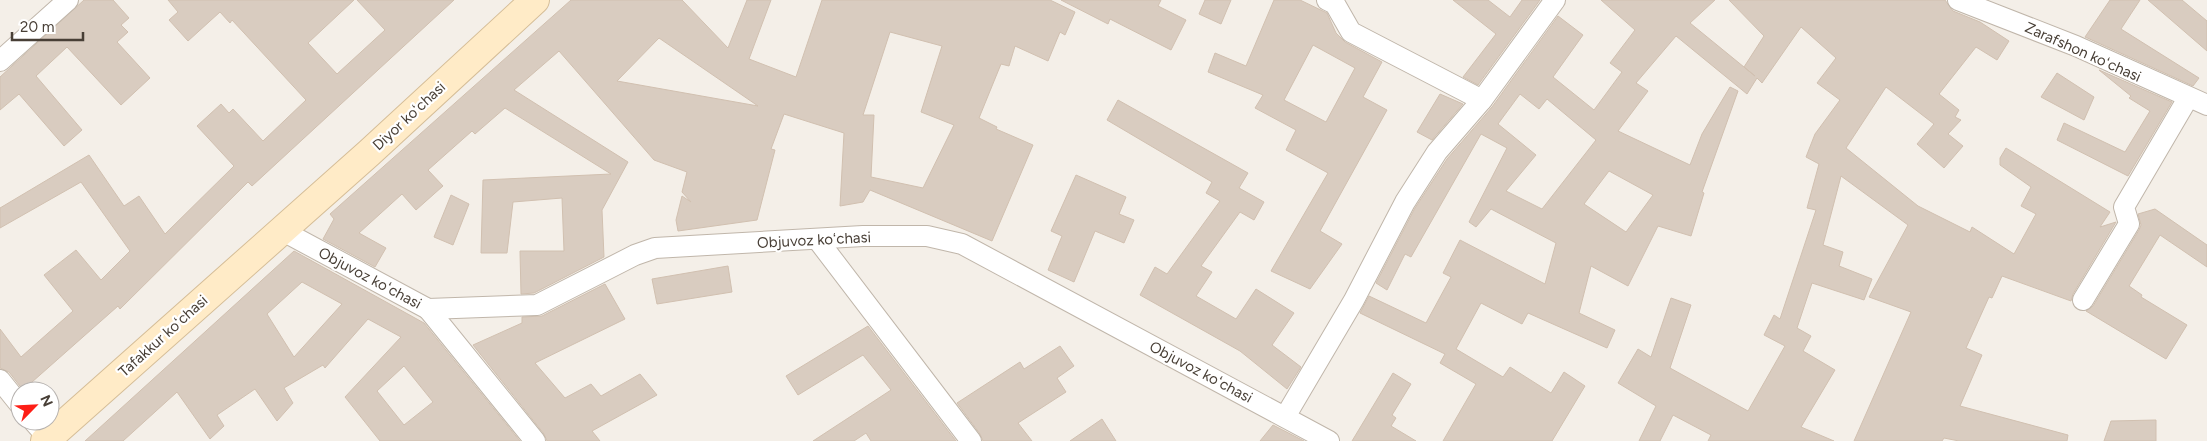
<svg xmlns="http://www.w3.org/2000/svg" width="2207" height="441" viewBox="0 0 2207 441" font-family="Figtree,sans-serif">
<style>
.building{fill:#d9ccc0;stroke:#d1c0b0;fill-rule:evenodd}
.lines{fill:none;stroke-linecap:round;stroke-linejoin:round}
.minor-casing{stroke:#c0b6aa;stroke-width:22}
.secondary-casing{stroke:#d5bd97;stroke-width:30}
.minor{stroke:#fff;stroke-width:20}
.secondary{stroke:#ffebc7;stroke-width:28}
.labels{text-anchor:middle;stroke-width:4.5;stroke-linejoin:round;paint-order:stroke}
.street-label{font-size:15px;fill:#483f36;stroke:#fff}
</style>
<rect width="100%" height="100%" fill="#f4efe8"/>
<!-- building -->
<g class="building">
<polygon points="84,0 113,0 129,18 121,25 128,32 117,42 150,78 121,105 67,47 36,76 82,130 64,146 19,94 0,110 0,77"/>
<polygon points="168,0 354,0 308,43 337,74 385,30 357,0 454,0 252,186 248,182 120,309 118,306 23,390 9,372 0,368 0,329 21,357 73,311 44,275 76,250 101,280 130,251 81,182 0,228 0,208 89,155 124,206 139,196 165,234 234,166 197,126 221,104 229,113 233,109 263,141 306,100 232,20 230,23 220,12 188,41 169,20 178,12"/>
<path d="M571 0H682L728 48 747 0H771L749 59 796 77 822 0H1050L1075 12 1065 35 1060 32 1048 61 1015 46 1009 66 1001 64 979 118 997 127 996 129 1033 145 992 241 870 190 863 202 840 206 844 133 784 114 771 149 775 150 757 220 678 231 676 220 682 196 691 202 682 192 687 172 654 160 559 51 514 90 628 162 602 210 604 257 534 293 521 294 520 251H564L562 198 513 202 507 253H481L483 180 611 174 505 108 475 134 472 131 428 170 443 186 416 210 402 194 359 233 386 248 375 267 323 239 334 219 330 214ZM890 32 942 46 921 112 954 125 923 188 871 177 874 115H863ZM659 38 758 106 617 81Z"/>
<polygon points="1061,0 1161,0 1158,6 1186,20 1171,50 1110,19 1108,24"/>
<polygon points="1205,0 1231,0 1221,24 1199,14"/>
<path d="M1274 0H1300L1327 13 1336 33 1345 42 1382 62 1363 97 1387 110 1320 231 1342 244 1310 289 1271 271 1328 173 1286 150 1296 130 1255 108 1263 95 1208 72 1215 53 1246 66ZM1313 45 1355 68 1326 122 1284 100Z"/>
<polygon points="1453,0 1488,0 1510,17 1522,0 1540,0 1478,85 1463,77 1496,34"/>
<path d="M1601 0H1715L1690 23 1755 76 1744 67 1764 36 1729 0H1945L1953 11 1980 22 2009 41 1997 60 1976 47 1939 94 1959 110 1955 117 1961 120 1948 134 1963 146 1944 168 1917 144 1934 124 1886 87 1846 148 1918 206 1970 232 1972 227 2014 254 2036 214 2021 206 2031 187 2000 165V158L2006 148 2110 212 2100 227 2116 222 2073 294 2071 301 2002 276 1992 298 1989 297 1966 348 1982 355 1960 406 2068 435 2067 441H1959L1944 438 1942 441H1854L1911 312 1869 297 1908 225 1841 176 1823 245 1843 252 1839 266 1872 279 1864 300 1812 283 1797 328 1811 336 1803 351 1835 370 1801 427 1834 441H1708L1711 435 1673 415 1660 441H1639L1656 406 1618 383 1638 349 1651 357 1671 298 1691 305 1670 368 1748 411 1785 346 1764 335 1774 315 1780 319 1816 210 1807 208 1819 164 1806 157 1815 134 1840 100 1817 83 1836 58 1801 27 1762 83 1757 78 1747 94 1676 36 1636 83 1648 91 1618 131 1690 165 1702 134 1730 87 1738 91 1702 192 1704 193 1691 236 1658 226 1628 286 1591 266 1579 313 1615 330 1607 348 1528 313 1522 324 1481 303 1456 349 1503 377 1510 367 1551 393 1564 372 1585 386 1552 441H1443L1476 384 1440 363 1445 354 1360 313 1369 296 1426 323 1451 277 1443 273 1460 240 1545 284 1556 243 1491 209 1476 227 1469 222 1507 148 1481 134 1411 257 1405 254 1387 290 1376 283 1415 208 1447 159 1492 107 1558 16 1583 35 1553 77 1594 110 1622 72 1610 63 1635 30ZM1520 94 1539 109 1547 99 1596 140 1542 209 1506 191 1536 155 1498 124ZM1609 171 1653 195 1626 232 1584 204Z"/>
<polygon points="2110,0 2140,0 2121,29 2199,78 2193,86 2085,37"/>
<polygon points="2148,0 2182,0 2207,21 2207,51"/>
<polygon points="2099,70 2172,102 2128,176 2057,140 2064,123 2125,152 2150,111 2129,98 2131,96"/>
<polygon points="2057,73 2094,97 2084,120 2041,97"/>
<polygon points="1440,94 1463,104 1432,140 1417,132"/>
<polygon points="1118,100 1248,173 1239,188 1264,202 1254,220 1240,212 1201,266 1212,272 1196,296 1236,319 1256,289 1294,313 1272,345 1301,367 1287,389 1240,351 1140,295 1155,267 1167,274 1220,201 1206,193 1212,182 1107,120"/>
<polygon points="1076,175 1126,197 1119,214 1134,220 1124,243 1095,231 1074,282 1048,270 1062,236 1051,231"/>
<polygon points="451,195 469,204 453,245 434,237"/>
<polygon points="2155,209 2207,245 2207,267 2160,235 2129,286 2142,295 2141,297 2187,325 2166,359 2086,311 2093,306 2139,230 2141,225 2138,214"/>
<path d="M294 251 424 323 520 441H380L345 397 401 337 368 319 325 368 323 365 284 388 293 403 277 421 255 389 217 415 224 426 210 439 177 392 123 441H85ZM302 282 342 304 294 357 267 314ZM404 366 433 402 404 425 377 391Z"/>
<polygon points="728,266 732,292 657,304 652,279"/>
<polygon points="605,284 625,319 535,363 565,398 591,384 601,396 640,374 657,395 592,431 600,441 547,441 544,434 473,345 522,323 522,317 542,316"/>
<polygon points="868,326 956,441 871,441 866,433 854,441 813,441 891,390 863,355 798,395 786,376"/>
<polygon points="1060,346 1074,366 1057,378 1066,392 1018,423 1032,441 983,441 980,434 957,403 1020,362 1024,369"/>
<polygon points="1393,373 1411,384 1392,415 1396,418 1391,426 1416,441 1352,441"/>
<polygon points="1102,419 1116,441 1070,441"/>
<polygon points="2156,420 2156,441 2104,441 2111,421"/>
<polygon points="1273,425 1304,441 1260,441"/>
</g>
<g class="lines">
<!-- minor casing -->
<g class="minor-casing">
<g id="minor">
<polyline points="1327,0 1335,4 1351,32 1482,100"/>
<polyline points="1958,0 2076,46 2207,105"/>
<polyline points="0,61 68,0"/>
<polyline points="281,230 428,309 537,305 635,255 655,248 863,236 927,236 962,244 1329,441"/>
<polyline points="817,239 971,441"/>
<polyline points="2083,300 2129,224 2124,207 2188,98"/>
<polyline points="428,309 535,441"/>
<polyline points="0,380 20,405"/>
<polyline points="1285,417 1354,300 1405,202 1437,152 1482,100 1555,0"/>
<polyline points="33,421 48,438"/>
</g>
</g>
<!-- secondary casing -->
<g class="secondary-casing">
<polyline id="secondary" points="45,441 369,153 535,0"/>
</g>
<!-- minor -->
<use href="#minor" class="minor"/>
<!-- secondary -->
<use href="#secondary" class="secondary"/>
</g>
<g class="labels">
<!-- street labels -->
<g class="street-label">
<text transform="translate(2083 52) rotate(24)" y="5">Zarafshon koʻchasi</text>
<text transform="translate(409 116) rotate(-43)" y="5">Diyor koʻchasi</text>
<text transform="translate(814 240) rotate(-3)" y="5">Objuvoz koʻchasi</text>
<text transform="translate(370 278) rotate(28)" y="5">Objuvoz koʻchasi</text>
<text transform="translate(163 336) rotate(-42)" y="5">Tafakkur koʻchasi</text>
<text transform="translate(1201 372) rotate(28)" y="5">Objuvoz koʻchasi</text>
</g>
</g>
<!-- north arrow -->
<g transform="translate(35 406) rotate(66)"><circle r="24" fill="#ffffff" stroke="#b6b2af"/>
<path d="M0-4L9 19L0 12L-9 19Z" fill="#fd1e16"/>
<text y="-8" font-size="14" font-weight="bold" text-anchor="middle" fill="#483f36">N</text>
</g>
<!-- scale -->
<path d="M12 32v8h71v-8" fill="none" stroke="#483f36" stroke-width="2.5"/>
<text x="20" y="32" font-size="15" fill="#483f36" stroke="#ffffff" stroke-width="4" paint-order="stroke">20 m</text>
</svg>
